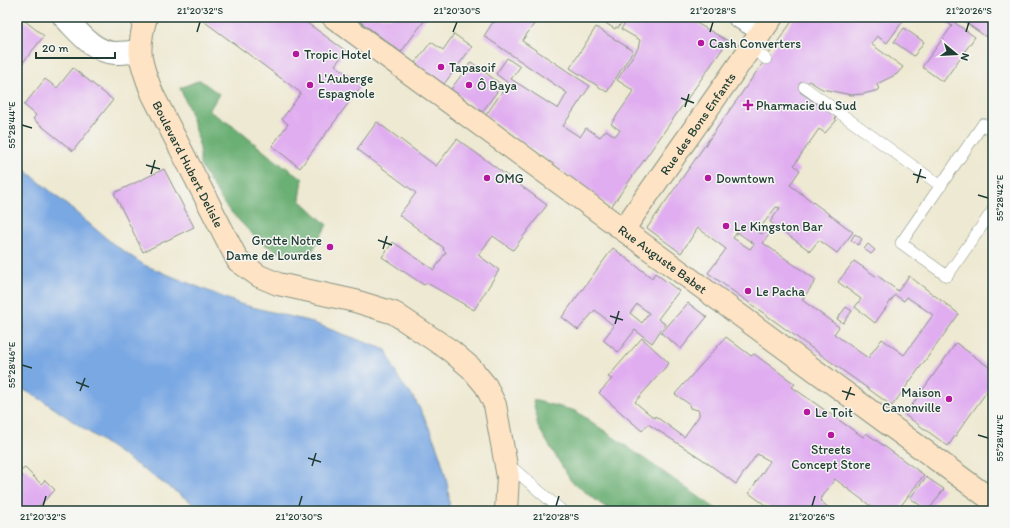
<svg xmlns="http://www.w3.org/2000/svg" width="1010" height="528" viewBox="0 0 1010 528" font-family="Itim,sans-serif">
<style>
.forest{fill:#6aaf73;stroke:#447654}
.water{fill:#7aa8e3;stroke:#4c728c}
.building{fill:#e0adf0;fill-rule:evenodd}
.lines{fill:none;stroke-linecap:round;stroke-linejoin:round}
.lane-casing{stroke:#869383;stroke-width:12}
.street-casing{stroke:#869383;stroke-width:24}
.secondary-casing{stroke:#869383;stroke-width:24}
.lane{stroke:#fff;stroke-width:11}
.street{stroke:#fff;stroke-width:22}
.secondary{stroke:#fee4c5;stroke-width:22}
.ticks{fill:none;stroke:#1f3d34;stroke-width:1.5}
.poi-dot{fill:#b5179e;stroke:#f6f6f2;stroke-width:1.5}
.labels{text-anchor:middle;stroke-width:3;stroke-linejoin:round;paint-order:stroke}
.poi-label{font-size:13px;fill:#1f3d34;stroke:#f6f6f2;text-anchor:start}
.street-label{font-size:13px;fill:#1f3d34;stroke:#f6f6f2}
.neatline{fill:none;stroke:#1f3d34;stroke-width:1.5}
.ticks-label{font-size:10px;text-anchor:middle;fill:#1f3d34}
</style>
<rect width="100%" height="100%" fill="#f6f6f2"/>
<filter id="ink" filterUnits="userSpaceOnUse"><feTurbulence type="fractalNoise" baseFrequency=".025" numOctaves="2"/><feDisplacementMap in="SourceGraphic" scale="8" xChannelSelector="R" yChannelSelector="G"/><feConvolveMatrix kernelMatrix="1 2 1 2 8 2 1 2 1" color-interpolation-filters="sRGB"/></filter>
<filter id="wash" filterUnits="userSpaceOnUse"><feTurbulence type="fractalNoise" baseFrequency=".012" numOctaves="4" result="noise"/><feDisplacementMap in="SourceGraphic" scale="16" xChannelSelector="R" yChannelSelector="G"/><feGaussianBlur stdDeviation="0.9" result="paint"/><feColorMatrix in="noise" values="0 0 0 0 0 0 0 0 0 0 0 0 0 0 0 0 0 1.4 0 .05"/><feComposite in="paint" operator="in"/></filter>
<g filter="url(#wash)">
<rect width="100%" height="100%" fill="#eee9d2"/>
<!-- forest -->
<g class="forest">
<polygon points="200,80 219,94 209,111 236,128 271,157 303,179 300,200 327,225 313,250 281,253 260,242 226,207 200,165 200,148 190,112 180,88"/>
<polygon points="533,400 576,411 719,511 610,511 571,481 538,427"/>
</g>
<!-- water -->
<path class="water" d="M17 163 112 243 144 265 240 304 308 321 386 350C391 360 395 374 402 383 406 389 412 394 415 400 431 427 452 479 449 511H204L42 400 17 386Z"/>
<g id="blocks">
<!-- building -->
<g class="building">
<polygon points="17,17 20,17 44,36 17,70"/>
<polygon points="198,17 299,17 346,51 335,65 362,85 300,168 272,146 288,124 282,119 301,93"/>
<polygon points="354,17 427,17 401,52"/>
<polygon points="498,17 539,17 522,41 590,86 563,126 580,137 586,128 600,137 606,130 615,136 620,130 611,124 634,91 617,80 638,48 640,40 621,29 629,17 686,17 728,41 611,207 486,115 508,83 496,74 507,58 520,67 511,79 558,109 567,93 484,36 493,22 494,23"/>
<polygon points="596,17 625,17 618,28 616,27 615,29"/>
<path d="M795 17H906L887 43 877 36 871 44 903 67 897 74 877 84 879 90 863 94 851 95 822 89 809 81 800 92 835 116 836 121 825 133 819 129 794 165 800 170 790 185 853 232 837 253 819 240 810 251 770 222 780 208 776 207 757 232 762 234 766 228 771 232 763 243 816 280 802 300 839 327 834 334 868 358 882 339 904 355 933 315 907 297 904 301 895 295 875 323 855 307 861 299 838 282 854 261 877 277 878 276 898 291 909 276 959 314 892 406 708 273 726 249 698 228 681 253 647 228ZM737 232 754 244 750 249 733 238Z"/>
<polygon points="939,17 958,17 955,23 975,37 943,82 922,67 952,26"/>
<polygon points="963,17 993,17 993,42 961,19"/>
<polygon points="596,27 633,51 607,92 570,68"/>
<polygon points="904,28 924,42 914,56 894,42"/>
<polygon points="454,34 472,47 444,84 415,63 431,42 443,50"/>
<polygon points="471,62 502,85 482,112 451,89"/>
<polygon points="73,68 113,100 73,151 33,119 36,115 24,105 45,79 57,88"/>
<polygon points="377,122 436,166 457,139 547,205 513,250 493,236 478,255 499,270 474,310 427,283 424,285 382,257 393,242 434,270 446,252 443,250 444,248 399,215 416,193 357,149"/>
<polygon points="164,169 194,227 143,252 114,193"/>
<polygon points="855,234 862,239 858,245 851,240"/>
<polygon points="868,244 875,250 871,254 864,249"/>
<path d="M613 248 652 278 655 273 679 291 658 319 665 324 652 343 635 330 618 352 603 340 614 326 595 310 578 330 562 317ZM637 304 649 313 642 323 630 313Z"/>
<polygon points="688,303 707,317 681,349 661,333"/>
<polygon points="846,307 852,311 843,323 837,319"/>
<polygon points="726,337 751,356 754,354 795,384 792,387 863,437 866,433 924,475 897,511 877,511 835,479 820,500 832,511 778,511 765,505 749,493 770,461 757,454 736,484 702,459 648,424 642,431 599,393 612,379 608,377 642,338 669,363 635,402 654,418 655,416 684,437 699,416 699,412 698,410 690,408 689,404 675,394"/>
<polygon points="956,343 993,370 993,383 948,446 905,415"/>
<polygon points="25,468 41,484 45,480 55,490 34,511 22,511 17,506 17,482 23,476 19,472"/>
<polygon points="926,477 944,489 928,511 910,498"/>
</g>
</g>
</g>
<g filter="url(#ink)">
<use href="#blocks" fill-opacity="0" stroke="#869383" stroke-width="1"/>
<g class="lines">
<!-- lane casing -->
<g class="lane-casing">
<g id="lane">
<polyline points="750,47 766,59"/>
<polyline points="804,87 941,186"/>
<polyline points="993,131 983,124 901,243 947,276 993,210"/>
<polyline points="507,463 562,511"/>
</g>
</g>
<!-- street casing -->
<g class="street-casing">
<g id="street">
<path d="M64 17C78 31 93 52 115 53 123 53 132 52 140 51"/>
<polyline points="739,17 762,30"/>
</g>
</g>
<!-- secondary casing -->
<g class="secondary-casing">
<g id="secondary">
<path id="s1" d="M146 17C136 51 140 63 153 95L238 261 259 276 278 284 355 301 394 313 451 351 471 368 486 386 495 405 508 477 506 511"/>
<path id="s2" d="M333 17 993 501"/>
<path id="s3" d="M623 230 772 17"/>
</g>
</g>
<!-- lane -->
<use href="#lane" class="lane"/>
<!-- street -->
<use href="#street" class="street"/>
<!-- secondary -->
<use href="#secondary" class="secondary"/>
</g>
</g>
<!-- ticks -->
<path class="ticks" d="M197 32 200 22M453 32 457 22M710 32 713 22M966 32 969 22M681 98 694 103M685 107 689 94M22 125 32 128M146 165 160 169M151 174 155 160M913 174 926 178M917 183 921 169M978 195 988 198M378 240 392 245M383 249 387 236M610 316 623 320M615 324 619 311M22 365 32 368M76 382 89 387M80 391 85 378M842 391 855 395M846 400 851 387M978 435 988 438M308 458 321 462M312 466 316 453M43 506 46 496M299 506 302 496M556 506 559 496M812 506 815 496"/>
<!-- markers -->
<g class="poi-dot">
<circle cx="701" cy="43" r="4"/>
<circle cx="296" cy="54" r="4"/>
<circle cx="441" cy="67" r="4"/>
<circle cx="310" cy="85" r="4"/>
<circle cx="469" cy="85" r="4"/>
<path d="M746 99h4v4h4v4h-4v4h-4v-4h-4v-4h4z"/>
<circle cx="487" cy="178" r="4"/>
<circle cx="708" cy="178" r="4"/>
<circle cx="726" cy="226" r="4"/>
<circle cx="330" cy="247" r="4"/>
<circle cx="748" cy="291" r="4"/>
<circle cx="949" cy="399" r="4"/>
<circle cx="807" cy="412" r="4"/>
<circle cx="831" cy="435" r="4"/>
</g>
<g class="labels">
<!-- poi labels -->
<g class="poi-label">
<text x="709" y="48">Cash Converters</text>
<text x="304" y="59">Tropic Hotel</text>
<text x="449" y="72">Tapasoif</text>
<text x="318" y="83">L'Auberge<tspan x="318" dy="15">Espagnole</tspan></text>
<text x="477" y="90">Ô Baya</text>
<text x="756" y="110">Pharmacie du Sud</text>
<text x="495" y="183">OMG</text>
<text x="716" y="183">Downtown</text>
<text x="734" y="231">Le Kingston Bar</text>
<text x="322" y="245" text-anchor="end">Grotte Notre<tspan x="322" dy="15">Dame de Lourdes</tspan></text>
<text x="756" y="296">Le Pacha</text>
<text x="941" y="397" text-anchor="end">Maison<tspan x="941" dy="15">Canonville</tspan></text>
<text x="815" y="417">Le Toit</text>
<text x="831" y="454" text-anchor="middle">Streets<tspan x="831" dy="15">Concept Store</tspan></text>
</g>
<!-- street labels -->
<g class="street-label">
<text dy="5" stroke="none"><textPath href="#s3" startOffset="130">Rue des Bons Enfants</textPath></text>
<text dy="5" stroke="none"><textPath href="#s1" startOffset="158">Boulevard Hubert Delisle</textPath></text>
<text dy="5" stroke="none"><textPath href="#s2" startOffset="409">Rue Auguste Babet</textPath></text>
</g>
</g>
<!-- margin -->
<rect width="1010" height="528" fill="none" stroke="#f6f6f2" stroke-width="44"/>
<!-- north arrow -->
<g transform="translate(956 54) rotate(108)" stroke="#f6f6f2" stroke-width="3" paint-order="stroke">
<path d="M0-3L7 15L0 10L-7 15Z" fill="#1f3d34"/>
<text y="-6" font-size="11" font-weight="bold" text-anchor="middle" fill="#1f3d34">N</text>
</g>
<!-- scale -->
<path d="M36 52v6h79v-6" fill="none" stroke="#1f3d34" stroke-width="2"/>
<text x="42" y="52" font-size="12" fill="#1f3d34" stroke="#f6f6f2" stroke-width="3" paint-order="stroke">20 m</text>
<rect x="22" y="22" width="966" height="484" class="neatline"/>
<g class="ticks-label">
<text x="200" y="14">21°20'32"S</text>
<text x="457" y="14">21°20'30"S</text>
<text x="713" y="14">21°20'28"S</text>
<text x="969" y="14">21°20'26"S</text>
<text transform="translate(11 125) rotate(-90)" y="4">55°28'44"E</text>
<text transform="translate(999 198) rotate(-90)" y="4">55°28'42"E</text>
<text transform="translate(11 365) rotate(-90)" y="4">55°28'46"E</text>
<text transform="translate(999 438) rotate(-90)" y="4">55°28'44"E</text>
<text x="43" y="520">21°20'32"S</text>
<text x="299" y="520">21°20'30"S</text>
<text x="556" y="520">21°20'28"S</text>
<text x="812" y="520">21°20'26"S</text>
</g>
</svg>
